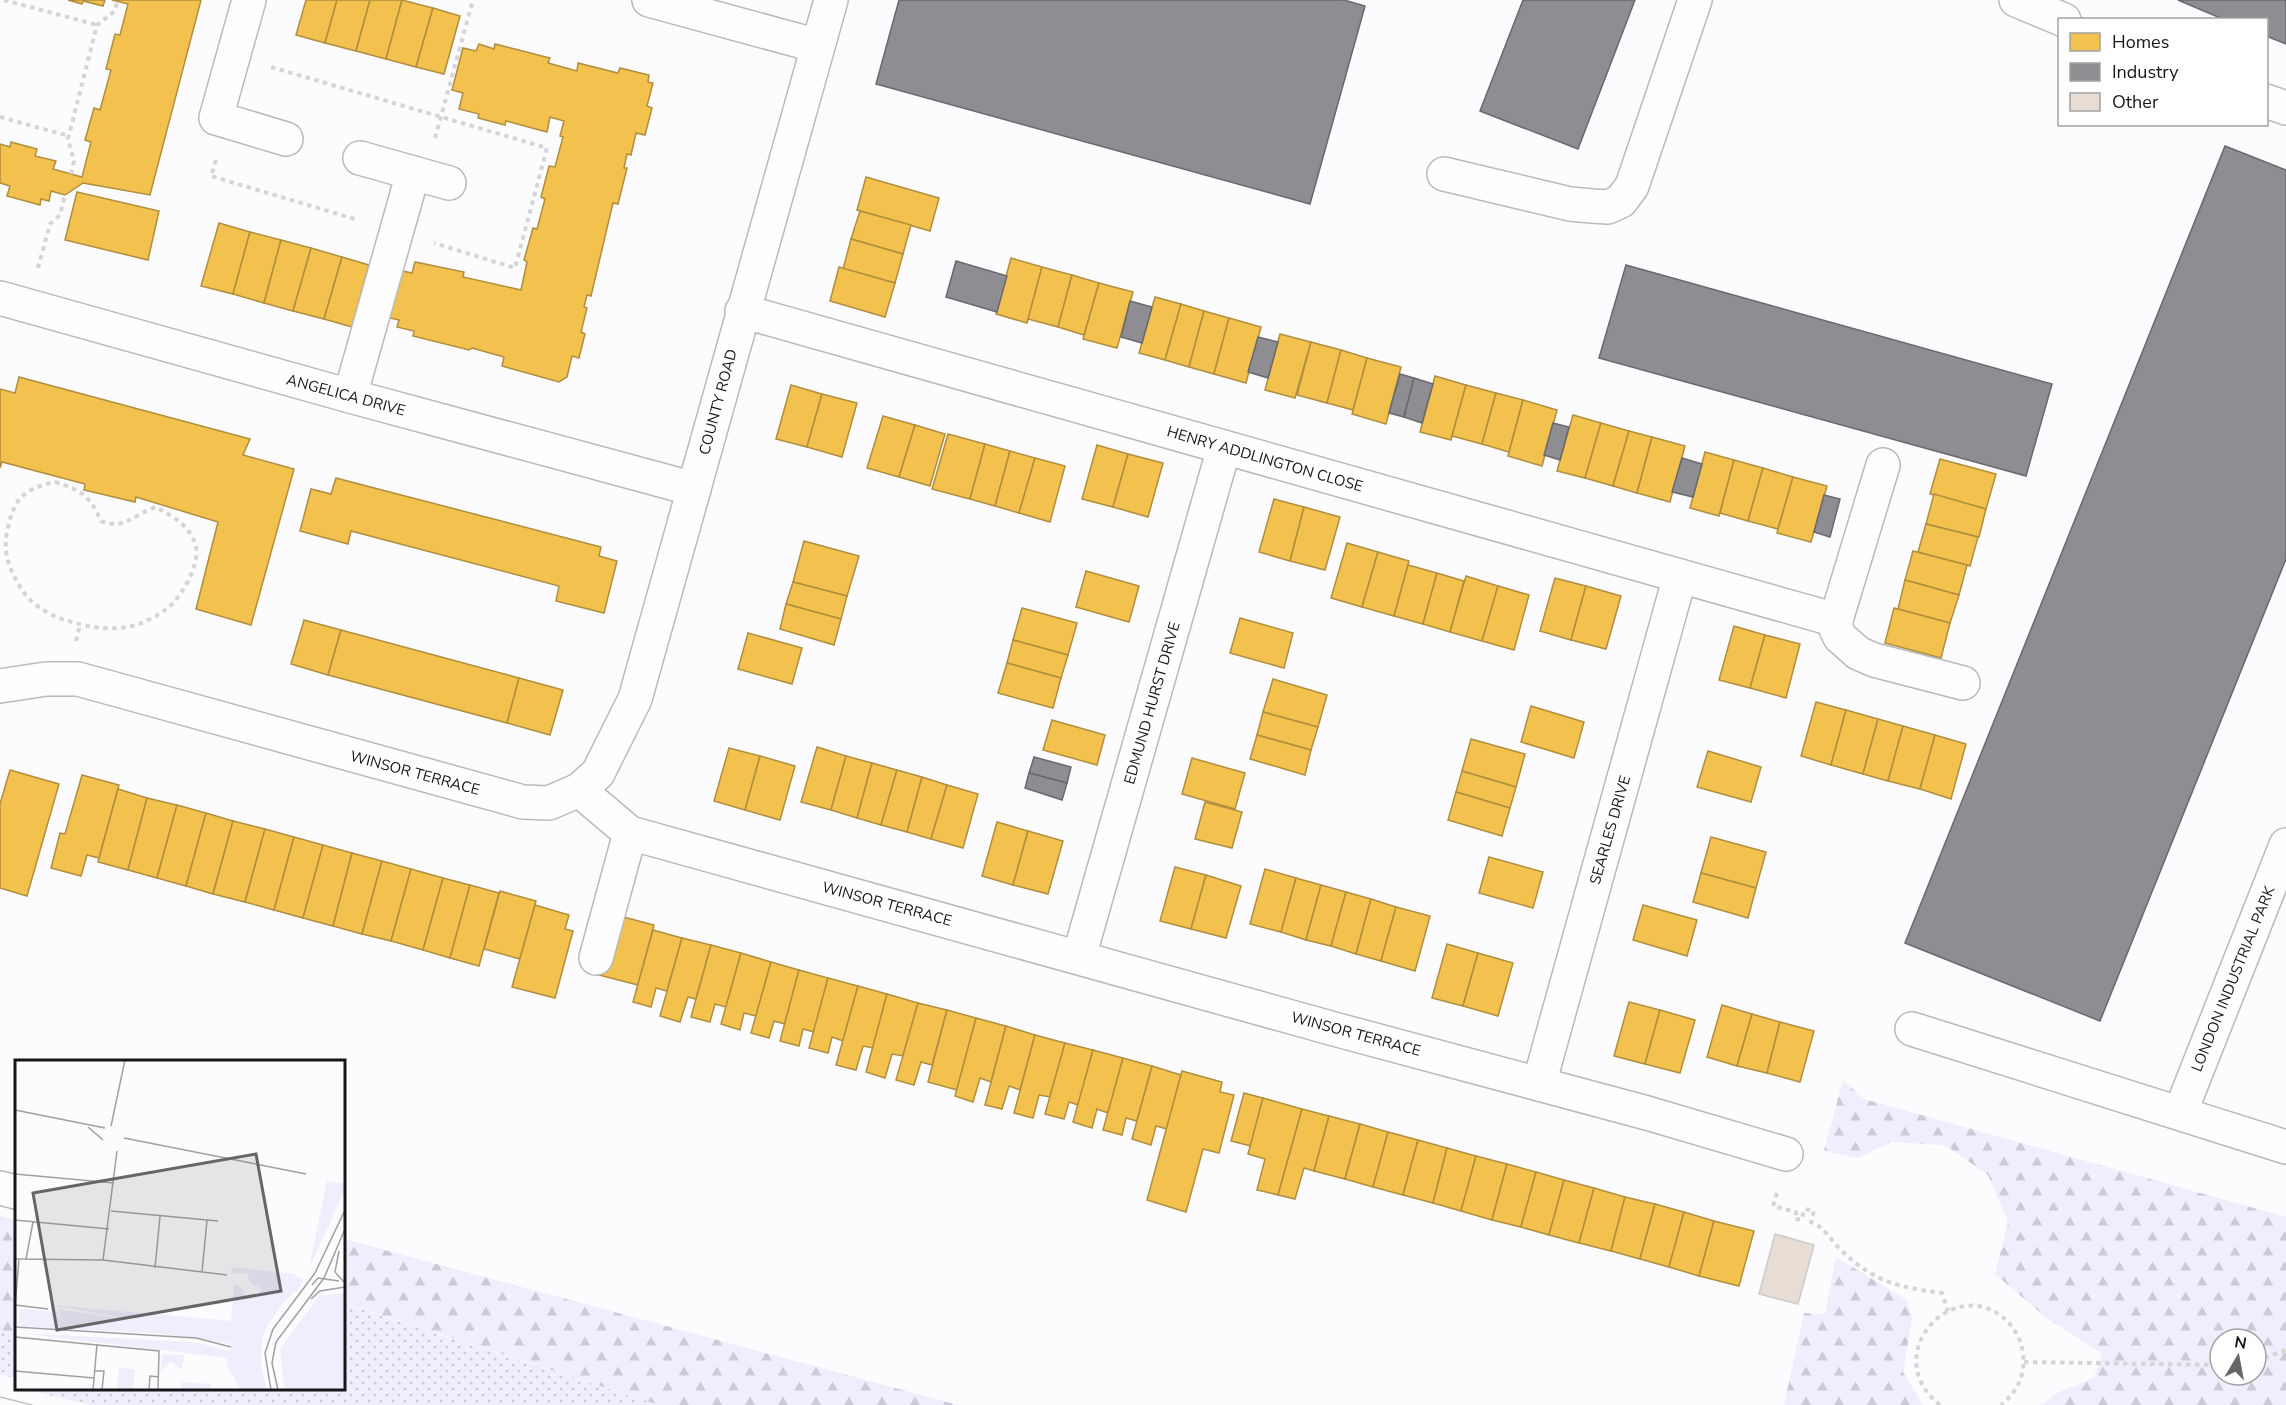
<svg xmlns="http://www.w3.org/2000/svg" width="2286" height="1405" viewBox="0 0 2286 1405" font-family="'Nunito Sans',sans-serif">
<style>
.grass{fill:url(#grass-dots)}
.forest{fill:url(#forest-firs);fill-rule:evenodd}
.homes{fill:#f2c14e;stroke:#b08e3e;stroke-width:1.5}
.industry{fill:#8d8d92;stroke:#69696d;stroke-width:1.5}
.building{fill:#e8ddd5;stroke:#cccbcb;stroke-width:1.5}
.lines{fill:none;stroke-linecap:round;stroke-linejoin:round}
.minor-casing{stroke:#bababb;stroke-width:36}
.path{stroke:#d5d5d6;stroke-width:4;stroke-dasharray:4.5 4.5;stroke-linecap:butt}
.minor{stroke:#fffeff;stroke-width:33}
.tram{stroke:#c3c3c4;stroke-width:1.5}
.labels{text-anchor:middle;stroke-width:6;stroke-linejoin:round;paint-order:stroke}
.street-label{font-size:15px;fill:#161618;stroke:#fff}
.inset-road{fill:none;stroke:#a09fa1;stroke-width:1.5}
.view{fill:#666668;fill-opacity:0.15;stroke:#666668;stroke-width:3}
.inset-edge{fill:none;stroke:#161618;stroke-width:3}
</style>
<defs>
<pattern id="grass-dots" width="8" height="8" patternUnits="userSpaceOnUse" patternTransform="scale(1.5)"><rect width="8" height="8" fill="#f0edfd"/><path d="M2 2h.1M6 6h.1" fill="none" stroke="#cdcad8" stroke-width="1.8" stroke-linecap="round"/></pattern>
<pattern id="forest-firs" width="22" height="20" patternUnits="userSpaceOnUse" patternTransform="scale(1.5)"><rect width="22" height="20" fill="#f0edfd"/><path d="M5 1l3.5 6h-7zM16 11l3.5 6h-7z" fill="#cdcad8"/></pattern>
</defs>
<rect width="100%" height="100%" fill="#fcfbfd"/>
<!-- grass -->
<g class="grass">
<polygon points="344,1303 354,1307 659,1405 91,1405 32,1391 33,1388 344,1388"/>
<polygon points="0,1331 16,1338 16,1378 0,1375"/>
</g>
<!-- forest -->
<g class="forest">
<path d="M1843 1080 1864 1099 2286 1217V1405H2041L2059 1392 2094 1378 2102 1353 2049 1320 1995 1274 2008 1222 1988 1175 1945 1145 1891 1142 1858 1158 1824 1151ZM2220 1339H2256V1375H2220Z"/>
<polygon points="0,1216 16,1220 16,1338 0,1331"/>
<polygon points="344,1239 958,1405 659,1405 344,1303"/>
<polygon points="1836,1257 1907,1300 1912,1319 1903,1372 1923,1405 1784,1405 1804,1313 1825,1314"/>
</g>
<!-- homes -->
<g class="homes">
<polygon points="68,0 105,0 103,6 83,1 82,4"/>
<polygon points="112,0 201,0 150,195 83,183 65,195 51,191 49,201 41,199 40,205 7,196 10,186 0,183 0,144 10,147 11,142 37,149 35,156 56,161 53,169 82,177 91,142 85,140 94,108 100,110 111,70 106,69 115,34 120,35 128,4"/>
<polygon points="306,0 337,0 325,43 296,35"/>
<polygon points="337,0 370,0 356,51 325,43"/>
<polygon points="370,0 402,0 386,59 356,51"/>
<polygon points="402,0 433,8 416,67 386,59"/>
<polygon points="433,8 460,16 444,74 416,67"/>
<polygon points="479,44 494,49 495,44 550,58 548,63 577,71 578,63 618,73 620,68 649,75 648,82 653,83 647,106 652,108 645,135 636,133 631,155 627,154 624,168 627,168 618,204 613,203 591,296 587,295 584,307 587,308 581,332 585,334 579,358 572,356 567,377 559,382 502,366 504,357 472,348 469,350 413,336 414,331 397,327 399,320 386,317 398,270 412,273 415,262 464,272 463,277 521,290 527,262 524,260 533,228 537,229 545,199 541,197 549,166 555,167 563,137 560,136 564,121 550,117 547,132 506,121 505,125 478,118 479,114 459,109 463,93 452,90 463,48 476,51"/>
<polygon points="866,177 939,198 930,231 857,210"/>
<polygon points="77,192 159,211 148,260 65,240"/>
<polygon points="860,211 911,225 903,254 851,239"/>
<polygon points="219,223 250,232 233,294 201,286"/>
<polygon points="250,232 281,240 264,303 233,294"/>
<polygon points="851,239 903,254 895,283 843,269"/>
<polygon points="281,240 311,248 293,311 264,303"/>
<polygon points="311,248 342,257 324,319 293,311"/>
<polygon points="342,257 369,265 352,327 324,319"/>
<polygon points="1011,258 1042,267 1027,323 996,314"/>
<polygon points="839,267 895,283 885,317 830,301"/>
<polygon points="1042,267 1072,275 1058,327 1028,319"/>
<polygon points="1072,275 1099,283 1084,335 1058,327"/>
<polygon points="1099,283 1133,292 1117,348 1083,339"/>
<polygon points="1155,297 1181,304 1165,360 1139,353"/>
<polygon points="1181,304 1204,311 1189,367 1165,360"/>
<polygon points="1204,311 1229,318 1214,374 1189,367"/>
<polygon points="1229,318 1261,327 1246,383 1214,374"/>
<polygon points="1280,334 1311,342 1295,398 1265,390"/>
<polygon points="1311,342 1341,350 1327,403 1297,395"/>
<polygon points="1341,350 1367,358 1353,410 1327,403"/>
<polygon points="1367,358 1401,367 1386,424 1352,414"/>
<polygon points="1435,376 1466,385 1451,440 1420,432"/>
<polygon points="19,377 250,439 243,455 294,469 251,625 196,609 218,522 136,497 135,502 84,490 85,484 2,462 0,468 0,389 15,393"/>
<polygon points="791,385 822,394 807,447 776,439"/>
<polygon points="1466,385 1496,393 1482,444 1452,436"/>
<polygon points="1496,393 1523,400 1509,452 1482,444"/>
<polygon points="822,394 857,403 842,457 807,447"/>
<polygon points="1523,400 1557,410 1542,466 1508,456"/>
<polygon points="1573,415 1601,423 1585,478 1557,471"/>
<polygon points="883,416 915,425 899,477 867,468"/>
<polygon points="1601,423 1629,431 1613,486 1585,478"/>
<polygon points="915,425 945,434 930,486 899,477"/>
<polygon points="1629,431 1652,437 1637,493 1613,486"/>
<polygon points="948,434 985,444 970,499 932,489"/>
<polygon points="1652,437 1685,446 1670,502 1637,493"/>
<polygon points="985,444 1010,451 995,506 970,499"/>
<polygon points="1097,445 1128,454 1113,507 1082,499"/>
<polygon points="1010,451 1035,458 1019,513 995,506"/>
<polygon points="1705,452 1734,460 1719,516 1690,508"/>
<polygon points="1128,454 1163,463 1148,517 1113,507"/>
<polygon points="1035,458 1065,466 1050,522 1019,513"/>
<polygon points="1940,459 1996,474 1986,509 1930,494"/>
<polygon points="1734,460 1763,468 1748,521 1720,513"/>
<polygon points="1763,468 1793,477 1778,529 1748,521"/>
<polygon points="1793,477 1827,486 1811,542 1777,533"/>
<polygon points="336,478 601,547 599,556 617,561 604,613 556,601 559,586 351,531 348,544 300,531 311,489 331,494"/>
<polygon points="1934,494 1986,509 1979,537 1926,524"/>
<polygon points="1274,499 1304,507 1290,561 1259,552"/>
<polygon points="1304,507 1340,517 1325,570 1290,561"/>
<polygon points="1926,524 1978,537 1970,566 1918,552"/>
<polygon points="804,541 859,556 847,596 793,582"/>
<polygon points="1347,543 1378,552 1362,607 1331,598"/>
<polygon points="1913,551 1967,565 1959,595 1905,580"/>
<polygon points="1378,552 1409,561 1394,616 1362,607"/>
<polygon points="1408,565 1437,573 1423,624 1394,616"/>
<polygon points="1086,571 1139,586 1129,622 1076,607"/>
<polygon points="1437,573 1464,581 1450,632 1423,624"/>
<polygon points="1466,576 1498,586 1482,641 1450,632"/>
<polygon points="1555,578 1586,586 1571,640 1540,631"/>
<polygon points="1905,580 1959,595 1950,623 1898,609"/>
<polygon points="793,582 847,596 841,619 786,604"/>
<polygon points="1498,586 1529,595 1514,650 1482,641"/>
<polygon points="1586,586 1621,596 1606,649 1571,640"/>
<polygon points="786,604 841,619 834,645 780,629"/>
<polygon points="1022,608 1077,623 1068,655 1013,640"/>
<polygon points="1894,608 1950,623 1941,658 1885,643"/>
<polygon points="1240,618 1293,633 1284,668 1230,653"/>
<polygon points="304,620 341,630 328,675 291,664"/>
<polygon points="1734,626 1765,635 1750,688 1719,680"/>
<polygon points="341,630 519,678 507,723 328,675"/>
<polygon points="748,633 802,648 792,684 738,669"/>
<polygon points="1765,635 1800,644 1786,698 1750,688"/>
<polygon points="1013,640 1068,655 1061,678 1007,663"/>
<polygon points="1007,663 1061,678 1053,708 998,693"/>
<polygon points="519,678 563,690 550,735 507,723"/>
<polygon points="1273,679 1327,695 1318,727 1263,712"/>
<polygon points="1816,702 1846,710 1831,765 1801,756"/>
<polygon points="1531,706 1584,722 1574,758 1521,742"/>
<polygon points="1846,710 1878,719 1863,774 1831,765"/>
<polygon points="1263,712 1318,727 1311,750 1257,735"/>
<polygon points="1878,719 1903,726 1888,781 1863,774"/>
<polygon points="1052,720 1105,735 1097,765 1043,750"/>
<polygon points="1903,726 1935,735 1920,789 1888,781"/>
<polygon points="1257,735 1311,750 1305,775 1250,759"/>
<polygon points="1935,735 1966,744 1951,799 1920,789"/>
<polygon points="1471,739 1525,754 1516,787 1462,771"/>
<polygon points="817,747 846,756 831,810 801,802"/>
<polygon points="729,748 760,756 745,810 714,801"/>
<polygon points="1708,751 1761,767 1751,802 1697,787"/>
<polygon points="760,756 795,766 780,820 745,810"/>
<polygon points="846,756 872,763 857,818 831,810"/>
<polygon points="1192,758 1245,773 1235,809 1182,794"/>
<polygon points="872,763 897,770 881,825 857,818"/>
<polygon points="10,770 59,784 27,896 0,888 0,804"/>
<polygon points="897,770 922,777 907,832 881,825"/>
<polygon points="1462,771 1516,787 1510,808 1456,792"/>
<polygon points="82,775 119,785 99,858 87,855 81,876 51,868 60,833 65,834"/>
<polygon points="922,777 947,785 931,839 907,832"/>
<polygon points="947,785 978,794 963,848 931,839"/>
<polygon points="118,789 147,798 128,870 98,862"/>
<polygon points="1456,792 1510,808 1502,836 1448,820"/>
<polygon points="147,798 177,805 157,878 128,870"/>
<polygon points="1205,802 1242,812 1232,848 1195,839"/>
<polygon points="177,805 206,813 186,886 157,878"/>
<polygon points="206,813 233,821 213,894 186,886"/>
<polygon points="233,821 265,829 245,902 213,894"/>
<polygon points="997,822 1028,831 1013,885 982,876"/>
<polygon points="265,829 294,837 274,910 245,902"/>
<polygon points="1028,831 1063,841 1048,894 1013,885"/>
<polygon points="294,837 323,845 303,918 274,910"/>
<polygon points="1711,837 1766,852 1756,888 1701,873"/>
<polygon points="323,845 352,853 333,926 303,918"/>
<polygon points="352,853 382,861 362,934 333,926"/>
<polygon points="1489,857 1543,872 1533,908 1479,893"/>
<polygon points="382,861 411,869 391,941 362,934"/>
<polygon points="1175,867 1206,875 1191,929 1160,921"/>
<polygon points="411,869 443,878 423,950 391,941"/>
<polygon points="1265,869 1296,878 1281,932 1250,924"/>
<polygon points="1701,873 1756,888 1748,918 1693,902"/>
<polygon points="1206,875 1241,886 1226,938 1191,929"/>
<polygon points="443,878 470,885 450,958 423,950"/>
<polygon points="1296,878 1321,885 1306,940 1281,932"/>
<polygon points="470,885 499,893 479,966 450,958"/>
<polygon points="1321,885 1346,892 1331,946 1306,940"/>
<polygon points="500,891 536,901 520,959 484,949"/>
<polygon points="1346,892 1371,899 1356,954 1331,946"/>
<polygon points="1371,899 1396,907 1381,961 1356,954"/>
<polygon points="535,905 569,915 565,929 573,931 555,998 512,987"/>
<polygon points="1643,905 1697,920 1687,956 1633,940"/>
<polygon points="1396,907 1430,916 1415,971 1381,961"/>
<polygon points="616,915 654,925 638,985 599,975"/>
<polygon points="653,930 682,938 667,991 656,988 651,1007 633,1002"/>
<polygon points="682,938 711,945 696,999 688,997 680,1022 660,1016"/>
<polygon points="1447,944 1478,953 1463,1006 1432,998"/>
<polygon points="711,945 741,953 726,1007 715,1004 710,1022 691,1017"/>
<polygon points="741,953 771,962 756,1016 744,1013 740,1030 721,1024"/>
<polygon points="1478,953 1513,963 1498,1016 1463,1006"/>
<polygon points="771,962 799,970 785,1024 774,1021 769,1038 751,1033"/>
<polygon points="799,970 828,978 814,1032 803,1029 799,1046 780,1041"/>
<polygon points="828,978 858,986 843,1041 832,1037 828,1053 809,1048"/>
<polygon points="858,986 887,994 873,1048 863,1046 856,1070 836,1065"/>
<polygon points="887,994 918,1003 903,1056 892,1054 885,1078 866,1072"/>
<polygon points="1629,1002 1660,1010 1645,1064 1614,1056"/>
<polygon points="918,1003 947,1010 932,1065 921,1062 914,1085 896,1080"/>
<polygon points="1722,1005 1752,1014 1737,1066 1707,1057"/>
<polygon points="947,1010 976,1018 957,1090 928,1082"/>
<polygon points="1660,1010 1695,1020 1680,1073 1645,1064"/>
<polygon points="1752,1014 1780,1022 1767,1073 1737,1066"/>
<polygon points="976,1018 1006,1026 991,1082 980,1078 973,1102 955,1096"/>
<polygon points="1780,1022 1814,1031 1800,1082 1767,1073"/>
<polygon points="1006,1026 1035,1035 1020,1090 1009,1086 1002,1109 985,1105"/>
<polygon points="1035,1035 1065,1043 1050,1097 1039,1095 1033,1118 1014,1113"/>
<polygon points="1065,1043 1093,1050 1078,1105 1069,1102 1064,1119 1045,1114"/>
<polygon points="1093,1050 1123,1058 1108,1113 1097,1109 1092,1128 1073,1122"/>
<polygon points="1123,1058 1152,1066 1137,1121 1126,1118 1122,1135 1103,1130"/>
<polygon points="1152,1066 1181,1075 1167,1129 1156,1126 1151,1145 1132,1139"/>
<polygon points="1182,1071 1222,1082 1220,1092 1234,1095 1219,1153 1203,1149 1186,1212 1147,1200"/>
<polygon points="1244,1093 1263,1098 1251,1146 1231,1141"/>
<polygon points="1263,1098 1302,1109 1278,1195 1257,1190 1265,1159 1248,1154"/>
<polygon points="1302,1109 1329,1116 1314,1171 1304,1168 1295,1199 1278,1195"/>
<polygon points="1329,1116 1360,1124 1345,1179 1314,1171"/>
<polygon points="1360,1124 1388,1132 1373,1187 1345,1179"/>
<polygon points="1388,1132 1418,1140 1403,1195 1373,1187"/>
<polygon points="1418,1140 1447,1148 1433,1203 1403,1195"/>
<polygon points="1447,1148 1476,1156 1461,1211 1433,1203"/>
<polygon points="1476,1156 1507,1164 1492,1220 1461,1211"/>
<polygon points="1507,1164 1536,1172 1521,1227 1492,1220"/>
<polygon points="1536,1172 1564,1180 1549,1235 1521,1227"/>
<polygon points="1564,1180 1594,1188 1579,1243 1549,1235"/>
<polygon points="1594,1188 1625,1197 1611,1251 1579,1243"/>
<polygon points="1625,1197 1655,1204 1640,1259 1611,1251"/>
<polygon points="1655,1204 1684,1212 1669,1267 1640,1259"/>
<polygon points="1684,1212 1714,1221 1699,1276 1669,1267"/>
<polygon points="1714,1221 1754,1231 1739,1286 1699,1276"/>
</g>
<!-- industry -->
<g class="industry">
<polygon points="899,0 1344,0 1365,6 1310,204 876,84"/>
<polygon points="1523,0 1635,0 1578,149 1480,111"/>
<polygon points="2178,0 2286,0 2286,44 2266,36 2266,20 2225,20"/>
<polygon points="2225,146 2286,170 2286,559 2100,1021 1905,943"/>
<polygon points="956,261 1007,276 997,312 946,297"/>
<polygon points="1626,265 2052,384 2026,476 1599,358"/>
<polygon points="1130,301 1152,307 1142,343 1121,337"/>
<polygon points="1258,337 1278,342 1268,378 1248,372"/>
<polygon points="1400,374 1414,378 1404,417 1389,413"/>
<polygon points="1414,378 1433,384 1422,423 1404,417"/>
<polygon points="1553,423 1569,427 1560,460 1544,455"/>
<polygon points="1682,458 1702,464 1693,497 1672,492"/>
<polygon points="1824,495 1840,499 1830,537 1814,532"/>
<polygon points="1034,757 1071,767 1067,783 1029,773"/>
<polygon points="1029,773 1067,783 1062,800 1025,788"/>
</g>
<!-- building -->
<polygon class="building" points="1775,1234 1814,1245 1798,1304 1759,1294"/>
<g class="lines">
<!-- minor casing -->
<g class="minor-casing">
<g id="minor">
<polyline points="249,0 216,118 286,139"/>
<polyline points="649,0 818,46"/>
<polyline points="2016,0 2064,20"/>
<polyline points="2266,101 2286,108"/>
<polyline points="360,158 449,183"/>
<polyline points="1444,174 1570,204 1592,206 1608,207 1621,201 1632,186 1695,0"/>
<polyline points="0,298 350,396 694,489"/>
<polyline points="742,311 1836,620 1883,465"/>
<polyline points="350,396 413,173"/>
<polyline points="1836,620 1836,629 1840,637 1858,653 1874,660 1963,683"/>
<polyline points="0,686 46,679 78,679 523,802 549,803 579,790 598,773 635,699 831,0"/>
<polyline points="579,790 630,833 1334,1029 1647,1113 1786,1154"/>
<polyline points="1079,957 1224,448"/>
<polyline points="596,958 630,833"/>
<polyline points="1912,1029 2286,1147"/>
<polyline points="1539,1084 1680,576"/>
<polyline points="2180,1113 2286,845"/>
<polyline points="0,1188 16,1192"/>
</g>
</g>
<!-- path -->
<g class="path">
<polyline points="4,0 97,25"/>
<polyline points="271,67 547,148 515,268 434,243"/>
<polyline points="0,117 69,136"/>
<polyline points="435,138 473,0"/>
<polyline points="216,160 211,176 358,220"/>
<polyline points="71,174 74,161 68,139 97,25 115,11 117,2"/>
<polyline points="38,268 50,224 60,215 65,195"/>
<path d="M55 482C83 491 89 495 101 521 125 531 133 514 156 507 172 516 192 527 196 547 200 566 180 600 165 610 157 616 145 622 136 625 113 632 87 627 65 620 46 614 28 602 19 585 9 569 3 552 7 533 13 501 21 489 55 482Z"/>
<polyline points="76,641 80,625"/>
<path d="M1777 1193 1773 1206 1796 1212 1795 1219 1801 1220 1805 1209 1814 1211 1811 1222C1824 1226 1831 1241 1841 1250 1874 1282 1898 1287 1942 1293L1948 1311"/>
<polyline points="2256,1361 2286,1350"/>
<polyline points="2024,1362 2220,1365"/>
<path d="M1940 1405C1876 1354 1956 1271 2007 1321 2016 1330 2021 1341 2023 1353 2026 1375 2017 1392 2001 1405"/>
</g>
<!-- minor -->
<use href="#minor" class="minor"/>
<!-- tram -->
<polyline class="tram" points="0,1397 32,1405"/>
</g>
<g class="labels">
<!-- street labels -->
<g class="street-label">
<text transform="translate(346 395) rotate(15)" y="5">ANGELICA DRIVE</text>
<text transform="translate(718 402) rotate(-75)" y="5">COUNTY ROAD</text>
<text transform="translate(1265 459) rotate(16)" y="5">HENRY ADDLINGTON CLOSE</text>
<text transform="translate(1152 703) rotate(-74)" y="5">EDMUND HURST DRIVE</text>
<text transform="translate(415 773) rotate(15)" y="5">WINSOR TERRACE</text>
<text transform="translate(1610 830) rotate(-74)" y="5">SEARLES DRIVE</text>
<text transform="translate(887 904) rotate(15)" y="5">WINSOR TERRACE</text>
<text transform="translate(2233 979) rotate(-68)" y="5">LONDON INDUSTRIAL PARK</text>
<text transform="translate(1356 1034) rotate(15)" y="5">WINSOR TERRACE</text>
</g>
</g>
<!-- overview -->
<g transform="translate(15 1060)">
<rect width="330" height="330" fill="#fcfbfd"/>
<path d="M283 216 288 220 285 227 268 243 251 268 257 254 271 238 270 229ZM330 233V330H269L265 289 304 236ZM43 249 141 264 151 274 5 266 16 258 47 264ZM147 294 169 295 167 310 156 301 146 312ZM104 308 120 309 118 330H102Z" fill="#f0edfd"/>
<path d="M312 121 330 124V130L294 208ZM217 207 280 214 282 222 275 230 270 229 271 238 257 254 247 280 246 305 252 330H226L211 304 212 298 4 273 179 282 215 291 217 284 151 274 141 264 36 245 216 261 219 224 227 227 231 238H239L247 229 235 223 232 213 216 214ZM5 249 42 252 48 264 16 258 4 265Z" fill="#f0edfd"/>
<path d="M167 322 196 324V330H166Z" fill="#f0edfd"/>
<path class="inset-road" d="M0 50 90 68M96 66 110 0M73 67 88 80M109 78 291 114M0 114 99 123M96 151 203 161M0 160 94 169M324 191 320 212 330 223M0 199 88 200M11 199 18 162M88 200 212 215M88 200 102 91M140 208 145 156M187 212 192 160M297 225 303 218 324 221M296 239 305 231 330 227M0 245 33 249M0 246 4 199M0 267 181 278 216 287M0 277 144 291 143 330M0 311 79 318M80 311H89L87 330M78 330 82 284M134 330 135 316 144 317M256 330 250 293 258 269 300 213 330 150M263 330 257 303 261 282 309 218 330 169"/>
<path class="view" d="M241 94 266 231 42 270 18 133Z"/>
<rect width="330" height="330" class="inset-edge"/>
</g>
<!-- legend -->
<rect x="2058" y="18" width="210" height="108" fill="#ffffff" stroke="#a2a2a3" stroke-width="1.5"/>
<rect x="2070" y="33" width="30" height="18" fill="#f2c14e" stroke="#a2a2a3" stroke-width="1.5"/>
<text x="2112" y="48" font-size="18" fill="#161618">Homes</text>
<rect x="2070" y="63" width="30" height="18" fill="#8d8d92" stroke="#a2a2a3" stroke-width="1.5"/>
<text x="2112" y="78" font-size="18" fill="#161618">Industry</text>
<rect x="2070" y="93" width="30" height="18" fill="#e8ddd5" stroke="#a2a2a3" stroke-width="1.5"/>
<text x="2112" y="108" font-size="18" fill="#161618">Other</text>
<!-- north arrow -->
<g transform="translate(2238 1357) rotate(10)"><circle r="28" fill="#ffffff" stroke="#a2a2a3" stroke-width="1.5"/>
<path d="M0-4.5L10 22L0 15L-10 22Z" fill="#666668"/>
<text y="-9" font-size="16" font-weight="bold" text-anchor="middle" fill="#161618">N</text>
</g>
</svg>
